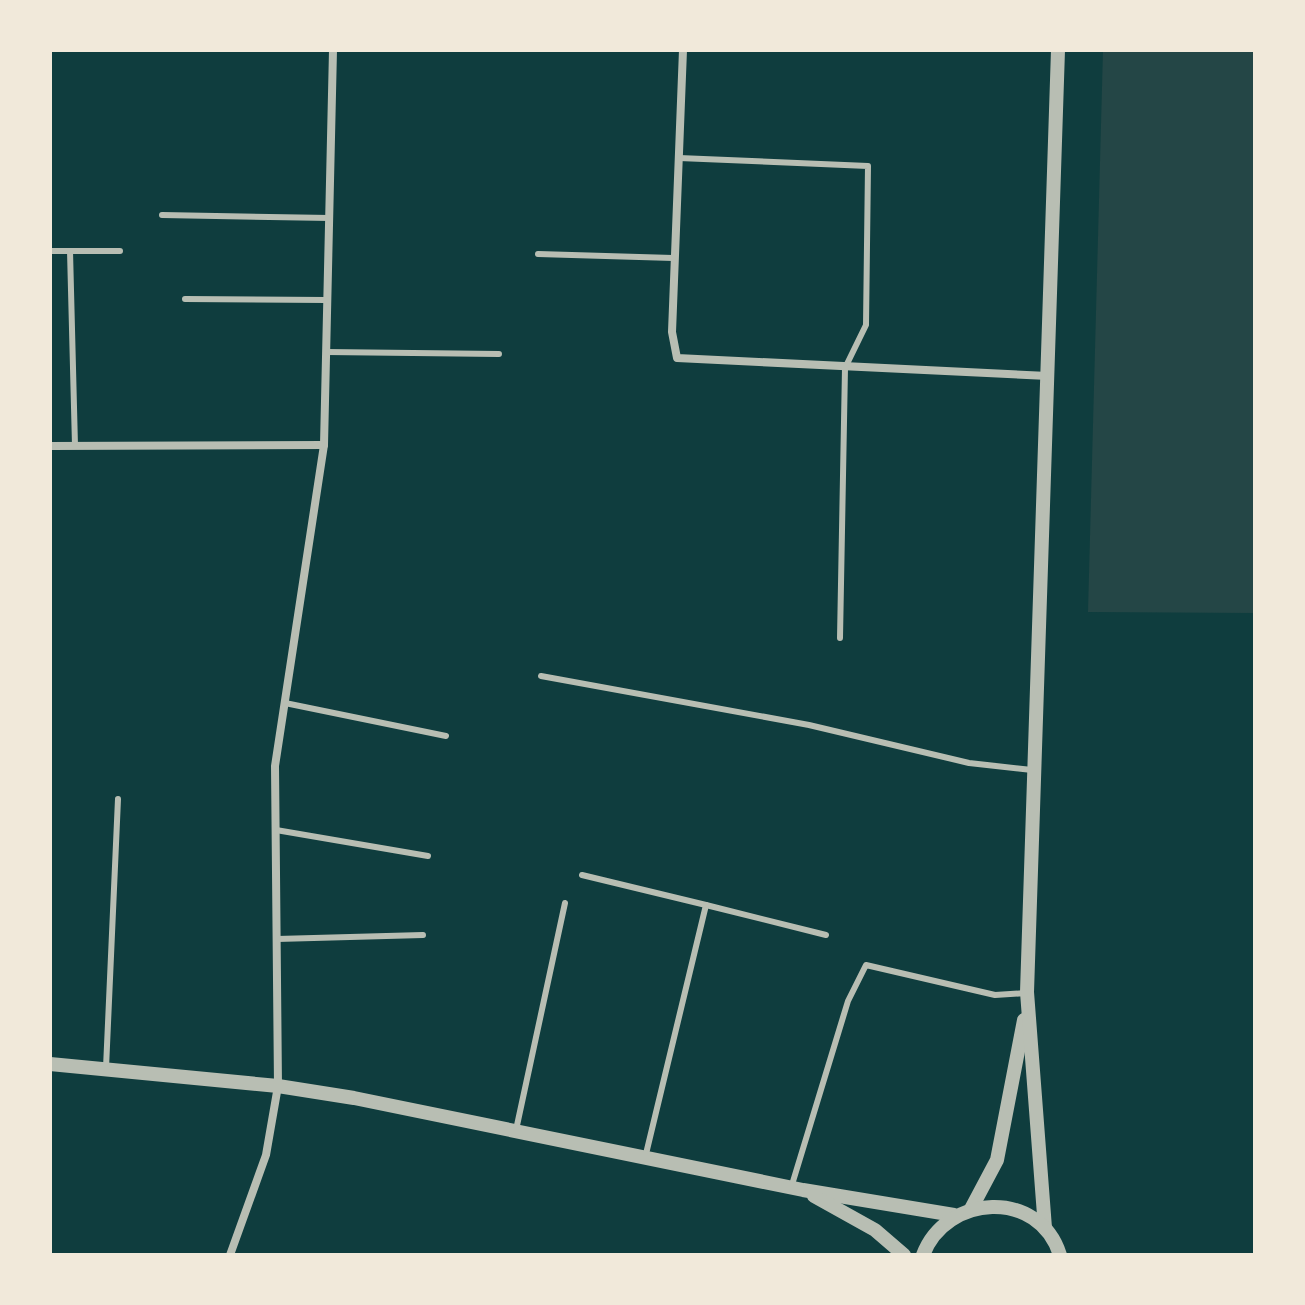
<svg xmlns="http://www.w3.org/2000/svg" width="1305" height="1305" viewBox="0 0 1305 1305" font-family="'DM Sans',sans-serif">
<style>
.green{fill:#244646}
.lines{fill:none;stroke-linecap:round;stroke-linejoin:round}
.service{stroke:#b8beb3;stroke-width:6}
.minor{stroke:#b8beb3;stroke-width:8}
.tertiary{stroke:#b8beb3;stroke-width:14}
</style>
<rect width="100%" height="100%" fill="#0f3d3e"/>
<!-- green -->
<polygon class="green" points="1103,50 1255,50 1255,613 1088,612"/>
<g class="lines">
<!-- service -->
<g class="service">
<polyline points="679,158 868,166 866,325 845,368 840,638"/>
<polyline points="162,215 330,218"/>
<polyline points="50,251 120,251"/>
<polyline points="70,251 75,446"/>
<polyline points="538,254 673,258"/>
<polyline points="185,299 326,300"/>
<polyline points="327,352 499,354"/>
<polyline points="541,676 809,725 969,763 1032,770"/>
<polyline points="285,703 446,736"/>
<polyline points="276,830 428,856"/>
<polyline points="582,875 706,905"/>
<polyline points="277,939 423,935"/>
<polyline points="106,1068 118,799"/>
<polyline points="516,1130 565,903"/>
<polyline points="645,1158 706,905 826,935"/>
<polyline points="791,1188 848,1001 866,965 995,995 1026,993"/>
</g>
<!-- minor -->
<g class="minor">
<polyline points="683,50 672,332 677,358 1048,376"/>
<polyline points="50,446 324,445"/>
<polyline points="230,1255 266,1155 278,1086 275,766 324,445 333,50"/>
</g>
<!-- tertiary -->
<g class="tertiary">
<polyline points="50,1064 278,1086 354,1098 803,1190 954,1215"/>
<polyline points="814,1196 875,1230 904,1255"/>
<polyline points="971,1209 997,1160 1024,1020"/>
<polyline points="1045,1228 1027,992 1058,50"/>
<path d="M923 1255C946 1194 1039 1188 1060 1255"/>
</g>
</g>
<!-- border -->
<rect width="1305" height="1305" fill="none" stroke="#f1e9da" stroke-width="104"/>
</svg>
